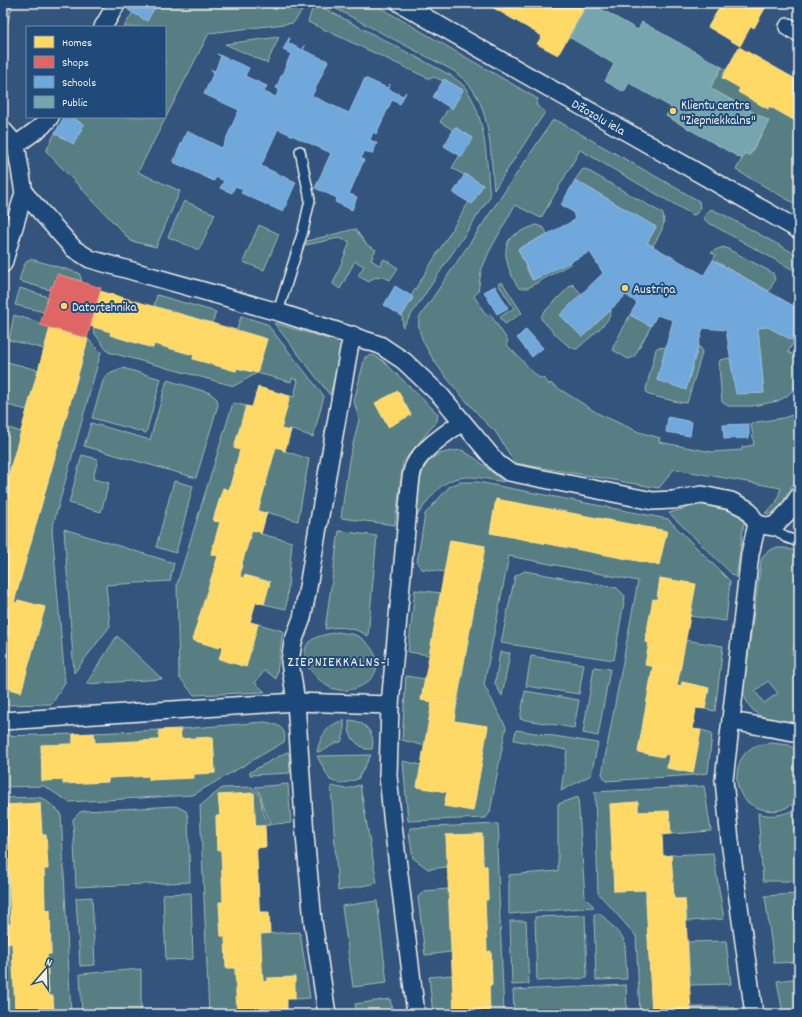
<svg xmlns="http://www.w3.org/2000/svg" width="802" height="1017" viewBox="0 0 802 1017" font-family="Dekko,sans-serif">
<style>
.green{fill:#577e83;stroke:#a6b8b6;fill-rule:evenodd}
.homes{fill:#ffd966;stroke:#fce08d}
.shops{fill:#e06666;stroke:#e6908d}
.schools{fill:#6fa8dc;stroke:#97bee0}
.public{fill:#76a5af;stroke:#9cbcc0}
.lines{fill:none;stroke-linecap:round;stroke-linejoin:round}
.service-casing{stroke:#f4f1e8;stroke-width:12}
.minor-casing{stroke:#f4f1e8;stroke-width:20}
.service{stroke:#1f4a7a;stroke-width:9}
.minor{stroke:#1f4a7a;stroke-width:17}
.poi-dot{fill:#ffd166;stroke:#1f4a7a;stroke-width:1.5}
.labels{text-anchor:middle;stroke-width:4;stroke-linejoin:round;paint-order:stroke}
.poi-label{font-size:13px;fill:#f4f1e8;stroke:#1f4a7a;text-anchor:start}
.street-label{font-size:13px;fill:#f4f1e8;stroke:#1f4a7a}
.neighbourhood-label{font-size:14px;letter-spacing:1px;fill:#f4f1e8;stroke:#1f4a7a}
</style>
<rect width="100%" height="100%" fill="#33547d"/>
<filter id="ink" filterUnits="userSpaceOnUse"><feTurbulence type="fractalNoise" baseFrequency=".025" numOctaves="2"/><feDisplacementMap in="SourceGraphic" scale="8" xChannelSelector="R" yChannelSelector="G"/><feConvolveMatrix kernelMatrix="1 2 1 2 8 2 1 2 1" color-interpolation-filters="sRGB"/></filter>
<g filter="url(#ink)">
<!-- green -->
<g class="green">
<polygon points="3,3 13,3 3,41 3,22 8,6 3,4"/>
<polygon points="157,3 264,3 276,10 280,3 308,3 306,6 293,23 209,33 138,172 180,191 156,247 131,241 46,151 55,133 74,143 84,125 72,117 165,117 165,27 124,27 133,12 147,21"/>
<path d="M314 3 450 75C455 79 461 82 465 87 487 118 486 161 490 197L403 327 402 316 413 298 411 296 469 202 472 203 483 185 465 174 464 175 452 168 460 155 462 156 473 138 455 127 453 130 440 122 449 107 451 109 463 90 444 79 443 81 434 77 430 79 308 22Z"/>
<path d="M325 3 335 4 336 3H372L538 99 536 105 545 112 494 190C491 159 491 111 470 86 466 80 459 76 454 71Z"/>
<polygon points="279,37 267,63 225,44"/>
<polygon points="722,67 726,70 722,78 740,88 768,108 769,106 799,123 799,206 736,170 745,153 750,155 769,121 710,88"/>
<path d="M556 120 699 201 700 209 696 214 693 215 580 150 541 218 515 205 489 252 481 271 478 292 474 296 486 315 490 314 508 341 506 344 538 377 545 379 549 385 550 383 599 414 639 432 660 438 659 442 712 452 742 450V447L754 445 751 423 783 418 799 413V474L779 508 771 514 765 513 776 503 781 488 674 469 659 488 515 463 495 431 486 423C467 401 413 347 419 318L549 126 552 121Z"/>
<polygon points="3,165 7,183 7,193 3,190"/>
<path d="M585 169 662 213C668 224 658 236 653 246L647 243 656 227 575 180 582 170Z"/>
<polygon points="184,201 215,214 199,250 168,237"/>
<polygon points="711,209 726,216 799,256 799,273 707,222 704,219 704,216"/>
<polygon points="259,225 279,234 264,270 243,262"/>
<path d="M536 225 544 228 547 234 518 249 532 280 571 261 570 264 528 288H519C510 276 498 247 513 236 520 231 529 228 536 225Z"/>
<polygon points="355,229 367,245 376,250 372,256 373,257 371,260 379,265 382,264 382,262 384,259 398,268 390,280 384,277 373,278 369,282 358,276 364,266 355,261 340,289 333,284 350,242 339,238 306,245 307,241"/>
<polygon points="723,247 728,249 773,273 775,280 769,291 713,260 716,255 711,253 713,251"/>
<path d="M31 259 79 273 82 281 57 274 53 287 51 286 50 290 19 281C22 273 22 262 31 259Z"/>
<polygon points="502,282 522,313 505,324 500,317 514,308 498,284"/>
<path d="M572 284 582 294 560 315 582 337 611 310C612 322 586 340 577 349 568 350 549 327 542 320L541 317 543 313Z"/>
<polygon points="20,288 48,297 44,312 15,305"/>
<polygon points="157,295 216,312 212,323 154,306"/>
<polygon points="14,315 41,323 50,328 45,349 9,340"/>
<polygon points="630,315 651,326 634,357 628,359 613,350 613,347"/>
<polygon points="241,316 267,324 324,396 313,437 290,429 289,431 281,429 290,396 294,397 298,380 292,378 291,382 257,373 234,386 108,352 93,331 94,327 111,332 110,335 152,348 154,344 194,355 193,359 235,371 237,368 257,373 267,339 237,330"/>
<path d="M274 323 332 340C337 342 341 345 341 352L330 395Z"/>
<polygon points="768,327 794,341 788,352 799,358 799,379 793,390 787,396 778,401 753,406 728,406 722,402 719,366 720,360 730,358 736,393 764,393 758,328"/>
<polygon points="88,339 101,352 52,529 65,682 52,704 3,705 3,687 21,692 45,608 18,600 17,603 14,602"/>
<polygon points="658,347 666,348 657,380 686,389 698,347 701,348 702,353 687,403 678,402 649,395 647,393 646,389 656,349"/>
<polygon points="373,355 382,360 438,414 437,421 403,462 395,525 341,518 349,460 359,420 354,401 365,357"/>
<polygon points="4,361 38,370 27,410 3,404"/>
<polygon points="123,368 161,379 146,433 92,418 103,381 107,375"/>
<polygon points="167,380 210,393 217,399 218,405 196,478 84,446 91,423 150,440"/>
<polygon points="233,403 246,406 234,448 240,450 229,490 223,488 213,520 220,522 211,554 218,556 219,648 220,645 223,646 246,667 258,624 283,631 276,679 265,670 255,683 265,692 194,695 179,677 177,584"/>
<polygon points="3,426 21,432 9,472 3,471"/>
<polygon points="276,447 283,449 285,451 309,459 298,521 266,512 265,513 258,511"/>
<path d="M462 450 476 459 504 482C485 479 463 472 446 483 434 490 425 505 417 516 419 494 416 460 443 453 449 451 455 451 462 450Z"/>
<polygon points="82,455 98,459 93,479 109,483 101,512 69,503"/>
<polygon points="174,481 193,486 176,553 156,547"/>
<polygon points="460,482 478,482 668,519 730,581 726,621 690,616 660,578 657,600 653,599 645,642 649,643 645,664 653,666 638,752 664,757 665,754 669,755 667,768 693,773 701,730 712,733 708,773 695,775 606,781 602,774 638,581 509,556 484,685 506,727 490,812 486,818 408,821 403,761 421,765 417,787 447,792 444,806 473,811 488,727 454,721 485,546 450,540 445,572 422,569 417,563 425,514 449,487"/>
<polygon points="700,504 734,512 739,516 744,522 736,578 669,513"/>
<polygon points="64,529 174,563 170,581 106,585 110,626 74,673"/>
<polygon points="252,530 260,532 260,533 261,534 292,542 286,609 264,604 270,582 245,575 244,578 240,577 242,563"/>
<path d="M339 531 377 536 368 636C354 627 341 626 325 629Z"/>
<path d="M775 548H785L799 552V631L792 654 799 656V724C771 720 753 722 743 692L761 561C763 554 767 551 775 548ZM768 681 778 693 764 703 755 691Z"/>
<polygon points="525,571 617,588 625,596 614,660 501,643 515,576"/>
<polygon points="415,590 441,593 429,655 408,652"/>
<path d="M337 632C342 633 347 633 352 634 360 636 366 641 371 648 392 675 354 699 329 687 322 683 316 677 311 671 307 666 305 660 305 654 304 637 324 635 337 632Z"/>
<polygon points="117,636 162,679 86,684"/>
<polygon points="685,640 723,646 715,711 705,709 709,688 682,682 681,686 677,685"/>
<polygon points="500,652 510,653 502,696 495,684"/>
<polygon points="531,656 584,664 579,694 526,686"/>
<polygon points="594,667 610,669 598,736 583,733"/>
<polygon points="406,676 425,679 421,700 432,702 425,746 402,740"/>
<polygon points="525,691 579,700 574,728 520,719"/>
<path d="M344 720V734L341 742C330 743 329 751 317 752 320 736 328 724 344 720Z"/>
<path d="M349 720C365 721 376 733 372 749H365C352 740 348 736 349 720Z"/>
<path d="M265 722C276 724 288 727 284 742L193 795 69 802 44 786 3 787V736L73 734V744L41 745 42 781 63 780 108 782V778L215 773 213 737 181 739 180 729Z"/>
<polygon points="159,730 159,740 95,743 94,733"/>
<polygon points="516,730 598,743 591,775 561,791 567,750 514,740"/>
<path d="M771 743 789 745 799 752V801C793 804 787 808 780 810 767 813 749 807 742 796 732 780 737 756 753 747 759 744 765 744 771 743Z"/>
<polygon points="287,752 289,753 290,773 250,775 250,772"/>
<polygon points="371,755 358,779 340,784 330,780 317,756"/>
<polygon points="288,784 291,823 272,824 263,807 261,795 255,787"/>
<polygon points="360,785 377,883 338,891 331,786 346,789"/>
<polygon points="704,786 711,831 671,834 669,812 638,812 638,802 610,804 614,891 646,890 652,1014 640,1014 636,936 598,893 595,792"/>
<polygon points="252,787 260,796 262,810 270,825 255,826 254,793 219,795 220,816 216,817 217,850 221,850 223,902 219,903 221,936 225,936 226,968 235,968 237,1014 209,1014 200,806 222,788"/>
<polygon points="38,797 44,799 61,813 71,1014 54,1014 53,996 49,996 47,954 51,954 50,910 45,910 44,869 48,868 46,835 42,835 40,803 5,805 7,838 3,838 3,798"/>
<polygon points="578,797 585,897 594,907 509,914 509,875 558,871 558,804"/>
<polygon points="176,806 186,811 188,817 190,882 76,887 73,819 80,812 85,811"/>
<path d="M793 810 796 881H763L758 813C770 817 781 816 793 810Z"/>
<polygon points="498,824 499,838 497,848 504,1014 490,1014 489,986 492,985 491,952 487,952 485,900 488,899 487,866 483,866 482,834 446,835 447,867 428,869 413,858 409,832 410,828"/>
<polygon points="713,853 724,919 687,921 685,899 674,899 671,855"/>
<polygon points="3,858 8,858 11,924 3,925"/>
<polygon points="448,889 451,952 425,955 418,897 424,891"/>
<polygon points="191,893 193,959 166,960 163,894"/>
<polygon points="796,894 799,912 799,962 774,963 765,896"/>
<polygon points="92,897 95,965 80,966 76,898"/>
<polygon points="377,901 387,983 353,987 342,906"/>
<polygon points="594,914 601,914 623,938 625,945 627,979 596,980"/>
<polygon points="585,915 587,978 537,981 535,917"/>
<polygon points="510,921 526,921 529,984 512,985"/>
<polygon points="300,932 310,998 295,999 294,977 263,982 260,934"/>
<polygon points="726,941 731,984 690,985 688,942"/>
<polygon points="12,943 15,1010 6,1011 6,1009 3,1009 3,944"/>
<polygon points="141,969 141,1014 82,1014 80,974"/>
<polygon points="452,975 454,1014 433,1014 429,977"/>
<polygon points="799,978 799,1014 783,1014 777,981"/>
<polygon points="626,985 627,1014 514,1014 513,990"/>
<polygon points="390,999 393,1014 357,1014 355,1004"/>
<polygon points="691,1007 734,1007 736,1014 691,1014"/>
</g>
<!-- homes -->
<g class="homes">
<polygon points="485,3 588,3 558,55 537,44 542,36"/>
<polygon points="722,3 768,3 754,28 751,26 740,46 708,27"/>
<polygon points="739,47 799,81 799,123 769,106 768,109 738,92 740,88 722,78"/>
<polygon points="100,291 267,339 257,373 237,368 236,371 193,359 194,355 154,344 153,348 110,335 111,332 90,326"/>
<polygon points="50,328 88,339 18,588 3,584 3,495"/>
<polygon points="258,387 290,396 281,429 289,431 289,429 291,430 285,451 283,451 283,449 276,447 258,511 265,513 266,512 267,512 261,534 260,533 260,532 252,530 242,563 211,554 220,522 213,521 223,488 229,490 240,450 234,448 246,406 252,407"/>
<polygon points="398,391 411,415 388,427 375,403"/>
<polygon points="496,499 667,531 659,565 490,533"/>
<polygon points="450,540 485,546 456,706 421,700"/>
<polygon points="218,556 242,563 240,577 244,578 244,575 270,582 264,604 256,602 250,622 258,624 246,667 219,659 223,646 220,645 219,648 192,640"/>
<polygon points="660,578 696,584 680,671 645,665 649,643 645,642 653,599 657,600"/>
<polygon points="3,584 18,588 14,602 17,603 18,600 45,607 21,692 3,687"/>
<polygon points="653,666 680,671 677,685 681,686 682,682 709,688 705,709 696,708 693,729 701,730 693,773 667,768 669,755 665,754 664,757 638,752"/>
<polygon points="432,702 456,706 454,721 488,726 473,811 444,806 447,792 417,787"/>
<polygon points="180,729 181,739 213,737 215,773 194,774 194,778 149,780 149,776 108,778 108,782 63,784 63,780 42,781 41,745 73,744 73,734 94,733 95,743 159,740 159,730"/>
<polygon points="254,793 262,967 226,968 225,936 221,936 219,902 223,902 221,850 217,850 216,816 220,816 218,795"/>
<polygon points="638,802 638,812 669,811 671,834 662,835 663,856 671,855 674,899 646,901 646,890 614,891 610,804"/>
<polygon points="40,803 42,835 46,835 48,869 44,869 45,910 50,910 51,954 47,954 49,996 53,996 54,1014 5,1014 4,1009 6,1009 6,1011 15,1010 12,943 3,944 3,925 11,924 8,858 3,858 3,838 7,838 5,805"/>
<polygon points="255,826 265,826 266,847 256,848"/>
<polygon points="482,834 483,866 487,866 488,900 485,900 487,952 491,951 492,985 489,986 490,1014 454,1014 446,835"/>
<polygon points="674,899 685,899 691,1014 652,1014 646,901"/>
<polygon points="259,912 269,912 270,933 260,934"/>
<polygon points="262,967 263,982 267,981 267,978 295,977 295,999 287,999 287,1014 237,1014 235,968"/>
</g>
<!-- shops -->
<g class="shops">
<polygon points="465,3 477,3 474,8"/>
<polygon points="57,274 101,288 87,338 40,325 51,286 53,287"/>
<polygon points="799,631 799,656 792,654"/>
</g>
<!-- schools -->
<g class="schools">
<polygon points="132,3 157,3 147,21 128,10"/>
<polygon points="264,3 280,3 276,10"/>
<polygon points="289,38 290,38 288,43 303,50 305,45 303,50 328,61 312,96 349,113 365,78 387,88 390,84 388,89 403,96 406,92 400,104 392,100 376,134 373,132 370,140 377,143 372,154 365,151 361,158 364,160 349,194 357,197 352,210 335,202 337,198 315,188 331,153 278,129 261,166 296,182 283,212 241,193 243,189 235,186 232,193 220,188 224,181 216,177 214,181 173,162 187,131 222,148 239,110 204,94 214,72 210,69 215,71 221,56 217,54 249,68 245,76 267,86 264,92 276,97 279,89 276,88 291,54 283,50"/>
<polygon points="444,79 463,90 452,109 433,97"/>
<polygon points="64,117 70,117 84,125 73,144 55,133"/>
<polygon points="455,127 473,138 462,157 444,146"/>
<polygon points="465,174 483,185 472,204 453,193"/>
<polygon points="575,180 656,227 647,243 704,275 713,260 799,309 799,332 794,341 768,327 758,328 764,393 736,394 726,330 703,328 686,390 657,380 673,320 657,315 651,326 630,315 637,303 626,295 582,337 560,315 603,273 590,252 533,280 518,249 575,220 573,212 561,205"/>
<polygon points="395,286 413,297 402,316 384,305"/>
<polygon points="495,286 508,308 497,314 484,292"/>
<polygon points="526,329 543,348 532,357 517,338"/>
<polygon points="668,417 692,422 690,436 666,432"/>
<polygon points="749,424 749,438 724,439 723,425"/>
</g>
<!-- public -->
<polygon class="public" points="588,3 591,3 638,30 642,22 722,67 710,88 769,121 749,155 745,153 742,159 666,116 671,107 629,83 624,92 605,81 614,64 569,37"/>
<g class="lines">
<!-- service casing -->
<g class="service-casing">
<g id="service">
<polyline points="278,312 303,231 310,200 300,151"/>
<polyline points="773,527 785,537 799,542"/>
</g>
</g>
<!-- minor casing -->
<g class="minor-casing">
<g id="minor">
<path id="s1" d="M400 3 799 230"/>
<polyline points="103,27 117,3"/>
<polyline points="788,27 799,33"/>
<polyline points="3,130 16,145 24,193 3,264"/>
<polyline points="16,145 42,126 50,117"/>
<polyline points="24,193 74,249 90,259 278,312 380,345 404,361 441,396 497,463 509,472 653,501 673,500 702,495 731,501 747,509 757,524 750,554 724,780 730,841 754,1014"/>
<polyline points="757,524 773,527 789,511 799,496"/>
<polyline points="3,721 296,702 390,705"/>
<polyline points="732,721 799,733"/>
<polyline points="327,1014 313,922 305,835 296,702 290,662 293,642 302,618 307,593 319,521 349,349 353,335"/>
<path d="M416 1014 393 825 388 776 390 705 410 486C411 479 411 471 415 464 422 449 448 432 462 422"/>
</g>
</g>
<!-- service -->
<use href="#service" class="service"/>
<!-- minor -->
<use href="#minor" class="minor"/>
</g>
</g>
<!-- markers -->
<g class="poi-dot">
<circle cx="673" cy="111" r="4"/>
<circle cx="625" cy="288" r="4"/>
<circle cx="64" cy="306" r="4"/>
</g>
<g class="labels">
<!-- poi labels -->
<g class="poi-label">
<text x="681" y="109">Klientu centrs<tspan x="681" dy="15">"Ziepniekkalns"</tspan></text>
<text x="633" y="293">Austriņa</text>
<text x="72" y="311">Datortehnika</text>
</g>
<!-- street labels -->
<g class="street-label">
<text dy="5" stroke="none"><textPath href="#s1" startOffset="229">Dižozolu iela</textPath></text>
</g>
<!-- neighbourhood labels -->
<g class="neighbourhood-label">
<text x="339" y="666">ZIEPNIEKKALNS-1</text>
</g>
</g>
<!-- margin -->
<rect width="802" height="1017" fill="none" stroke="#1f4a7a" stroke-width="16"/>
<rect x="8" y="8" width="786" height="1001" fill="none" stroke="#f4f1e8" stroke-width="1.5" filter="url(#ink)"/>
<!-- legend -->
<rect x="26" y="26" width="140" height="92" fill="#1f4a7a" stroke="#748da6"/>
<rect x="34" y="36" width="20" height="12" fill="#ffd966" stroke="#748da6"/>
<text x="62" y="46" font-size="12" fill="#f4f1e8">Homes</text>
<rect x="34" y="56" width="20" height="12" fill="#e06666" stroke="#748da6"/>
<text x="62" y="66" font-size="12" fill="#f4f1e8">Shops</text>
<rect x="34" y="76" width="20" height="12" fill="#6fa8dc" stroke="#748da6"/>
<text x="62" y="86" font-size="12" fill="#f4f1e8">Schools</text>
<rect x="34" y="96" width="20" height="12" fill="#76a5af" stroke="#748da6"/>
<text x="62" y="106" font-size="12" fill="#f4f1e8">Public</text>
<!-- north arrow -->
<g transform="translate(46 971) rotate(20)" stroke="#1f4a7a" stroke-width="3" paint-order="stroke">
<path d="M0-3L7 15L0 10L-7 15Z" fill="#f4f1e8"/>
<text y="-6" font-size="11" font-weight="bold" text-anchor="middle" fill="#f4f1e8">N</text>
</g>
</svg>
